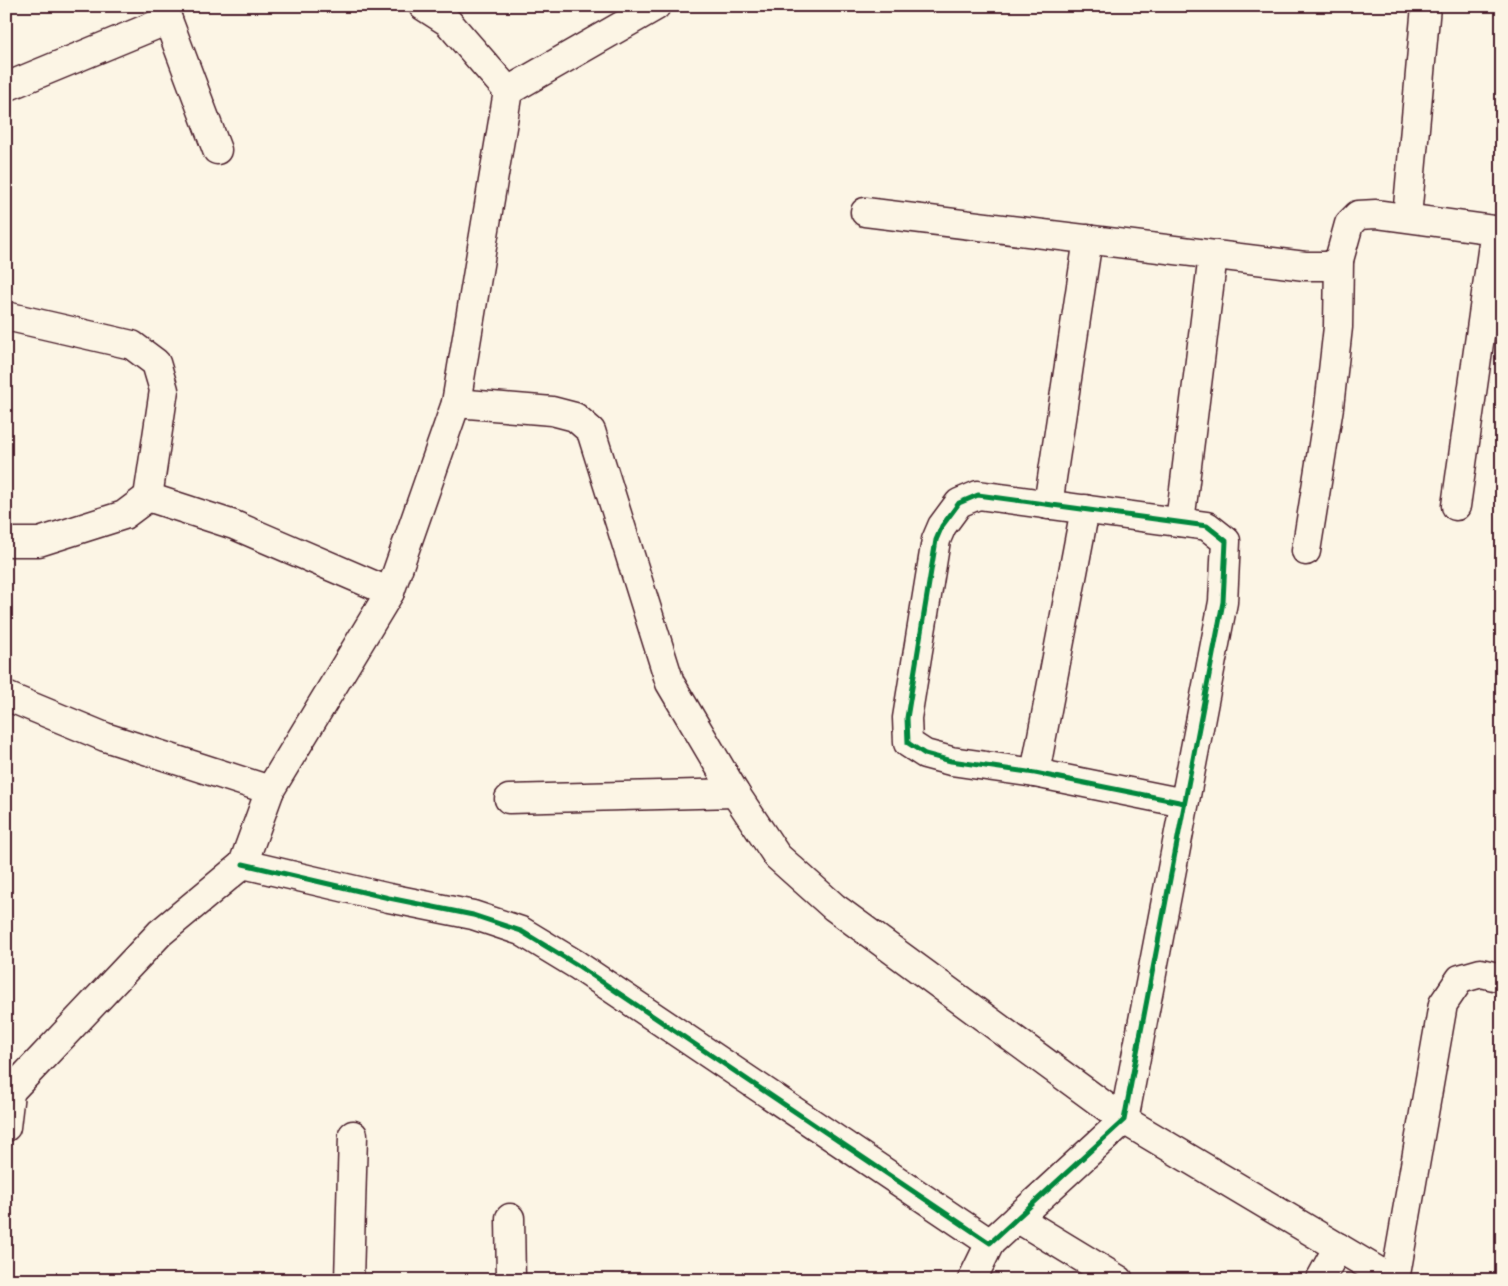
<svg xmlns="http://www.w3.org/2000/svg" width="1508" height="1286" viewBox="0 0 1508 1286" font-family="'Architects Daughter',sans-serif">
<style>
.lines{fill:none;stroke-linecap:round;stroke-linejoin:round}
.minor-casing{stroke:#4a1f2b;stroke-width:31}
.minor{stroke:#fcf5e5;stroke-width:28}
.cycleway-casing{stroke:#fcf5e5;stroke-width:8}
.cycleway{stroke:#00873e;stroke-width:5}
</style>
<rect width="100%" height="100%" fill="#fcf5e5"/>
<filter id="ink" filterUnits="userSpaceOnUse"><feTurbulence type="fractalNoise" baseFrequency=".02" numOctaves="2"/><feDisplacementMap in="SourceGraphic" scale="10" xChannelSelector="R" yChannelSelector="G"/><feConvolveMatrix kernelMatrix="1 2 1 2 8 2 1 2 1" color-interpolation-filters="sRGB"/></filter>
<g filter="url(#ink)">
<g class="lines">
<!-- minor casing -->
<g class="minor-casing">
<g id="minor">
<polyline points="423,6 448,22 508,91"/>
<polyline points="168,20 217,150"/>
<polyline points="6,87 168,20 164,6"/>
<polyline points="865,212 1305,266 1328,266 1339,260 1349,224 1358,215 1376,214 1502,231"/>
<polyline points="1407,217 1426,6"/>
<polyline points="6,316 132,345 156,363 164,390 148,497"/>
<polyline points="456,403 552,411 575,417 591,431 670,683 735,793 777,856 834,907 1124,1120 1393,1280"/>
<polyline points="1048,505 1088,239"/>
<polyline points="1456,506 1495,230"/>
<polyline points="1180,522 1213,255"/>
<polyline points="6,542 39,542 124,515 148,497 234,525 390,592"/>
<polyline points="1306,551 1329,407 1338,327 1339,260"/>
<polyline points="6,696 105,737 270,790"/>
<polyline points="1035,773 1085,509"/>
<polyline points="509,799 735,793"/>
<polyline points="243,864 389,898 473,915 521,931 577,965 990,1243 1124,1120 1223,602 1226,541 1207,526 978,495 959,503 942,526 936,540 907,718 908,743 925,754 951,761 1035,773 1184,803"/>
<polyline points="6,1096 160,933 243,864 270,790 390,592 456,403 508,91 656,6"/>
<polyline points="6,1127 10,1093"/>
<polyline points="510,1218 511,1280"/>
<polyline points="1017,1218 1119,1280"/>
<polyline points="349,1280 353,1135"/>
<polyline points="972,1280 990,1243"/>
<polyline points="1320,1280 1338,1247"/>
<polyline points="1395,1280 1443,1004 1460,979 1481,973 1502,978"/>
</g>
</g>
<!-- minor -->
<use href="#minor" class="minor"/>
<!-- cycleway casing -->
<g class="cycleway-casing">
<polyline id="cycleway" points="243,864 389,898 473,915 521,931 577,965 990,1243 1124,1120 1223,602 1226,541 1207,526 978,495 959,503 942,526 936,540 907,718 908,743 925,754 951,761 1035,773 1184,803"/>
</g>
<!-- cycleway -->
<use href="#cycleway" class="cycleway"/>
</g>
</g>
<!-- margin -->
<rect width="1508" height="1286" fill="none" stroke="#fcf5e5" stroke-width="25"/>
<rect x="12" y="12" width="1483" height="1261" fill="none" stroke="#4a1f2b" stroke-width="2" filter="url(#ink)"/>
</svg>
